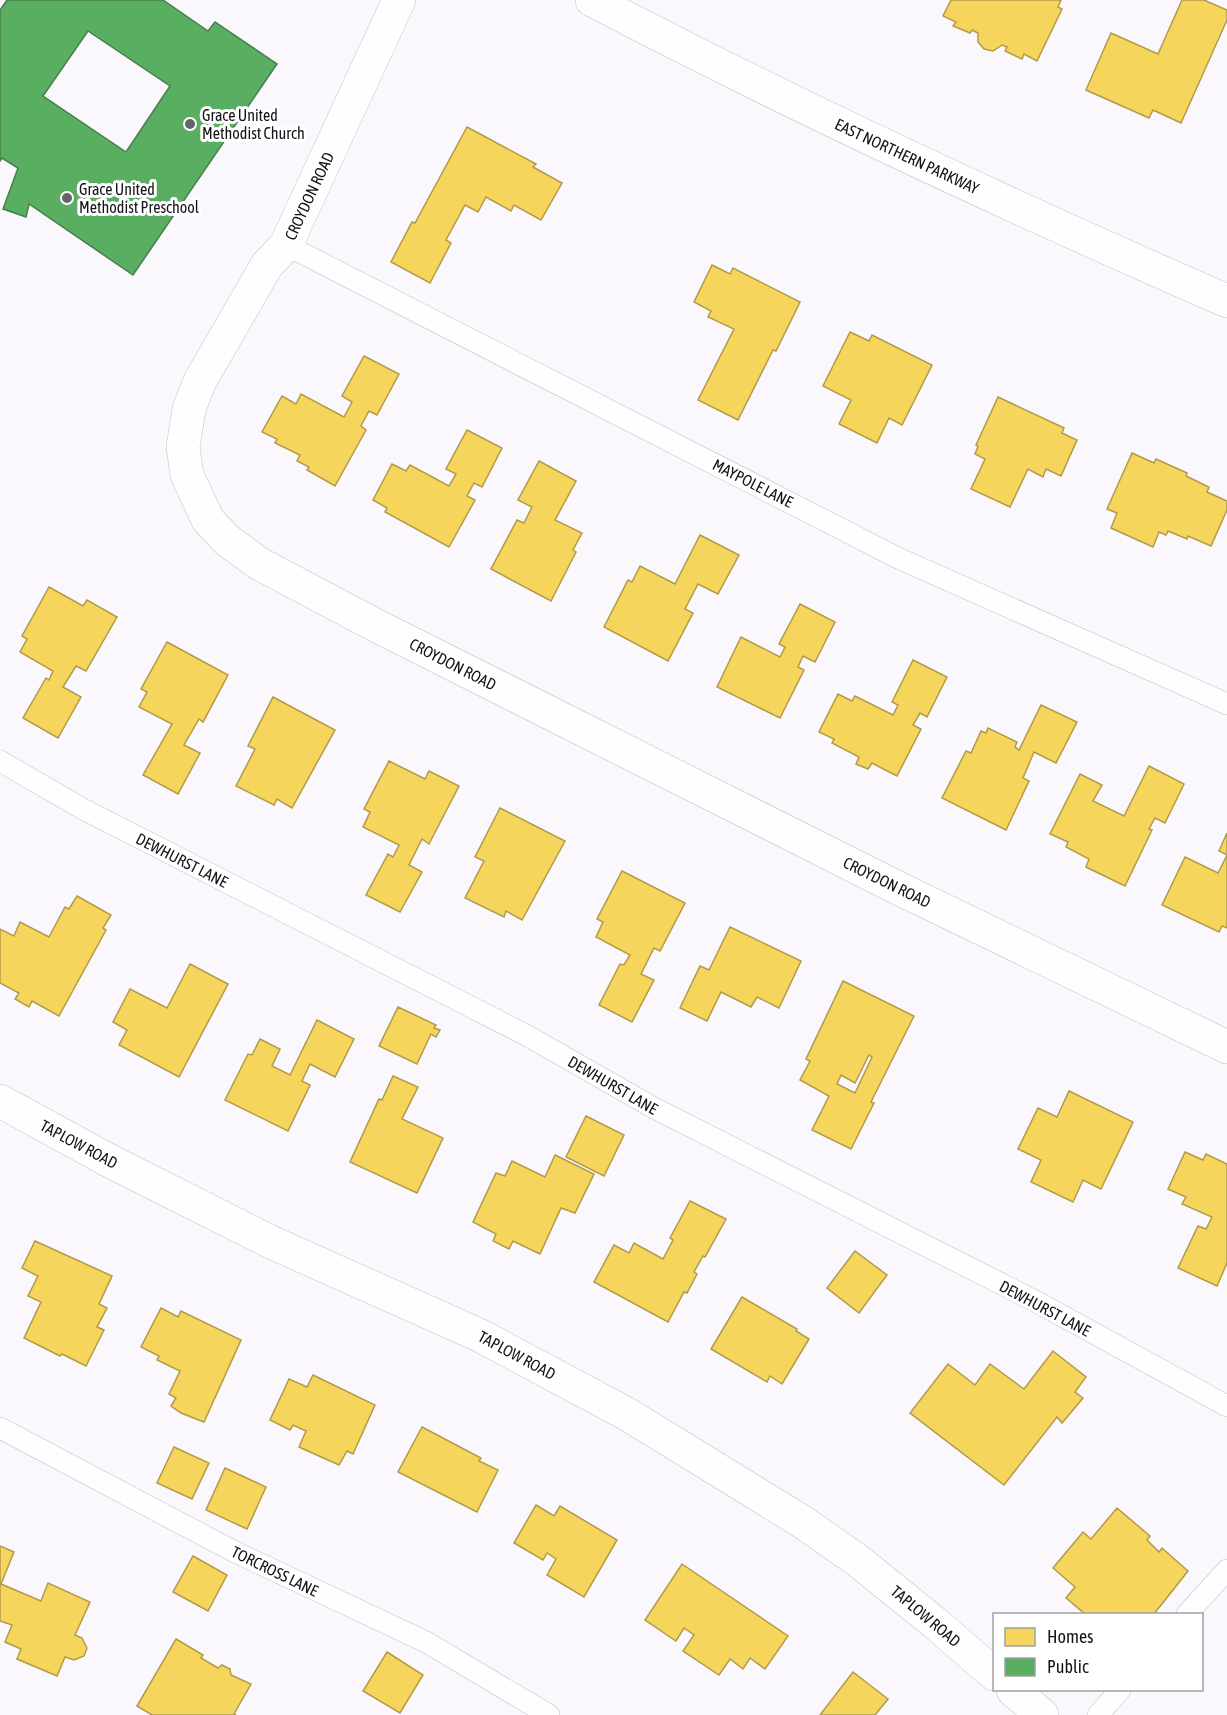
<svg xmlns="http://www.w3.org/2000/svg" width="1227" height="1715" viewBox="0 0 1227 1715" font-family="'Asap Condensed',sans-serif">
<style>
.homes{fill:#f6d55c;stroke:#b29a48;stroke-width:1.5;fill-rule:evenodd}
.public{fill:#5aae61;stroke:#457f4b;stroke-width:1.5;fill-rule:evenodd}
.lines{fill:none;stroke-linecap:round;stroke-linejoin:round}
.lane-casing{stroke:#c4c1c7;stroke-width:22}
.street-casing{stroke:#c4c1c7;stroke-width:34}
.primary-casing{stroke:#c4c1c7;stroke-width:34}
.lane{stroke:#fefeff;stroke-width:21}
.street{stroke:#fefeff;stroke-width:33}
.primary{stroke:#fefeff;stroke-width:33}
.poi-dot{fill:#656268;stroke:#fff;stroke-width:2}
.labels{text-anchor:middle;stroke-width:6;stroke-linejoin:round;paint-order:stroke}
.poi-label{font-size:16px;fill:#151219;stroke:#fff;text-anchor:start}
.street-label{font-size:16px;fill:#151219;stroke:#fff}
</style>
<rect width="100%" height="100%" fill="#faf8fc"/>
<!-- homes -->
<g class="homes">
<polygon points="951,0 1061,0 1058,7 1062,9 1037,61 1024,54 1022,59 1005,51 1007,47 1002,45 993,51 984,49 978,42 978,33 972,30 970,33 953,26 956,22 943,16"/>
<polygon points="1182,0 1204,0 1227,10 1227,20 1181,123 1153,110 1149,118 1086,90 1111,33 1158,54"/>
<polygon points="467,127 536,164 533,167 562,183 541,220 514,205 511,211 486,197 478,212 465,205 446,240 451,243 430,283 391,262 412,222 415,223"/>
<polygon points="712,265 730,274 733,268 800,302 776,351 773,350 738,420 698,400 734,329 708,317 711,311 694,302"/>
<polygon points="850,332 869,341 872,335 932,365 902,425 889,418 877,443 839,424 851,400 823,386"/>
<polygon points="364,356 399,374 377,415 369,411 361,426 366,430 335,486 307,470 309,467 297,461 300,455 275,443 277,439 262,432 282,396 296,404 301,394 344,417 352,402 342,396"/>
<polygon points="998,397 1064,428 1062,433 1077,440 1061,476 1046,469 1043,477 1028,469 1010,507 971,489 985,459 975,454 978,446 976,445"/>
<polygon points="467,430 502,448 482,487 474,483 467,496 475,500 449,547 385,512 387,508 373,500 392,464 406,471 410,465 449,486 456,474 446,469"/>
<polygon points="1132,453 1154,463 1156,459 1187,473 1186,476 1209,487 1207,492 1227,501 1227,510 1211,546 1188,536 1187,539 1168,531 1166,535 1159,532 1153,547 1111,528 1117,513 1107,509"/>
<polygon points="539,461 576,481 555,520 582,533 573,550 576,552 551,601 491,569 517,520 524,523 532,507 518,500"/>
<polygon points="700,535 739,555 718,594 698,584 685,609 693,613 668,661 604,627 628,580 632,582 640,566 675,584"/>
<polygon points="49,587 83,606 87,600 117,617 86,671 76,666 63,687 81,697 58,738 23,718 46,678 49,680 53,671 20,652 27,639 22,636"/>
<polygon points="800,604 835,622 815,662 803,656 798,667 804,670 780,718 717,687 741,637 780,657 785,647 779,644"/>
<polygon points="167,642 228,675 203,722 199,719 184,745 200,753 178,794 143,775 172,724 139,707 147,692 141,689"/>
<polygon points="913,660 947,677 927,717 920,713 913,725 921,729 897,776 872,763 868,769 856,764 859,757 832,743 834,739 819,732 838,694 852,701 855,696 893,715 898,705 892,702"/>
<polygon points="273,697 335,730 292,808 277,799 274,805 236,786 255,749 248,746"/>
<polygon points="1041,705 1077,722 1056,763 1034,752 1023,778 1029,781 1006,830 942,798 966,751 971,753 981,731 986,733 988,728 1017,742 1015,747 1019,750"/>
<polygon points="389,761 425,779 429,771 459,786 429,844 422,839 409,865 422,872 400,912 366,895 388,854 393,857 399,845 363,827 370,812 364,809"/>
<polygon points="1149,766 1184,784 1165,823 1155,818 1149,829 1152,830 1125,886 1086,867 1089,859 1066,847 1068,842 1050,834 1080,774 1102,785 1093,801 1124,816"/>
<polygon points="500,808 565,841 522,920 506,911 504,917 465,898 484,861 475,857"/>
<polygon points="1227,833 1227,855 1219,851"/>
<polygon points="1227,855 1227,928 1222,926 1219,932 1162,905 1185,857 1218,873"/>
<polygon points="622,871 685,903 660,951 654,948 641,974 654,980 632,1022 599,1005 620,964 624,965 630,955 596,937 603,922 597,919"/>
<polygon points="77,896 111,915 103,928 106,930 59,1016 32,1001 29,1007 15,999 19,993 0,983 0,929 14,936 20,922 49,937 65,907 69,909"/>
<polygon points="730,927 801,961 779,1008 757,997 751,1007 721,992 707,1021 680,1008 700,966 709,970"/>
<polygon points="190,964 228,984 179,1077 119,1045 127,1030 113,1022 130,989 167,1008"/>
<path d="M843 981 914 1016 871 1102 874 1103 851 1149 812 1130 829 1096 800 1080 810 1061 806 1059ZM869 1055 872 1057 855 1093 837 1084 841 1075 855 1083Z"/>
<polygon points="398,1007 436,1025 434,1028 440,1030 436,1037 431,1034 417,1064 379,1046"/>
<polygon points="317,1020 354,1039 335,1077 310,1064 302,1081 310,1085 288,1131 225,1100 248,1054 252,1055 260,1039 280,1049 272,1066 290,1075"/>
<polygon points="393,1076 418,1087 402,1119 443,1138 417,1193 350,1162 379,1099 382,1100"/>
<polygon points="1069,1091 1133,1122 1101,1189 1083,1180 1073,1202 1031,1182 1041,1160 1018,1149 1038,1108 1057,1117"/>
<polygon points="586,1116 624,1135 604,1176 566,1157"/>
<polygon points="1185,1152 1203,1160 1206,1154 1227,1164 1227,1263 1217,1286 1178,1268 1198,1226 1206,1229 1212,1217 1182,1204 1186,1197 1168,1189"/>
<polygon points="555,1155 594,1174 575,1213 561,1208 540,1254 513,1241 509,1249 493,1241 496,1234 473,1222 496,1173 505,1176 512,1161 545,1177"/>
<polygon points="690,1201 726,1219 705,1257 703,1256 694,1272 697,1274 687,1293 684,1292 668,1322 594,1282 614,1245 629,1253 634,1243 663,1259 673,1240 670,1238"/>
<polygon points="35,1241 112,1276 99,1304 107,1308 97,1327 104,1330 86,1366 62,1354 60,1356 24,1338 41,1302 28,1296 38,1276 22,1268"/>
<polygon points="855,1251 887,1275 859,1313 827,1288"/>
<polygon points="742,1297 797,1329 796,1331 809,1339 782,1384 770,1376 767,1382 711,1349"/>
<polygon points="161,1308 178,1317 181,1311 241,1340 204,1422 181,1413 171,1406 176,1398 169,1394 180,1371 157,1360 159,1356 141,1347"/>
<polygon points="1053,1351 1086,1377 1075,1392 1083,1398 1062,1423 1057,1417 1004,1485 910,1413 948,1364 975,1385 990,1364 1024,1389"/>
<polygon points="313,1375 375,1405 353,1454 347,1451 339,1465 299,1447 306,1431 293,1425 290,1430 270,1420 289,1379 307,1387"/>
<polygon points="422,1427 481,1458 479,1461 498,1470 477,1512 398,1472"/>
<polygon points="174,1447 209,1463 192,1499 157,1483"/>
<polygon points="225,1468 266,1487 247,1529 206,1510"/>
<polygon points="536,1505 554,1516 560,1506 617,1540 584,1597 547,1575 556,1559 547,1553 543,1560 514,1543"/>
<polygon points="1117,1508 1150,1536 1147,1540 1159,1552 1162,1548 1188,1571 1154,1614 1085,1614 1066,1598 1075,1587 1053,1568 1083,1532 1091,1539"/>
<polygon points="0,1546 14,1552 1,1584 41,1601 48,1583 90,1602 75,1635 82,1638 87,1648 84,1656 74,1660 65,1657 57,1676 17,1659 21,1649 5,1642 12,1625 0,1621"/>
<polygon points="193,1556 227,1575 208,1611 173,1592"/>
<polygon points="682,1564 788,1636 765,1669 750,1658 743,1669 730,1659 719,1675 683,1651 694,1635 684,1628 676,1641 645,1620"/>
<polygon points="176,1639 203,1655 201,1658 218,1668 222,1665 230,1669 231,1675 251,1684 234,1714 236,1715 152,1715 137,1706"/>
<polygon points="387,1652 423,1675 400,1713 363,1691"/>
<polygon points="853,1672 888,1699 875,1715 820,1715"/>
</g>
<!-- public -->
<path class="public" d="M7 0H163L208 31 215 22 277 64 133 275 29 204 26 217 3 209 18 168 2 158 0 161V10ZM88 31 170 86 126 152 43 96Z"/>
<g class="lines">
<!-- lane casing -->
<g class="lane-casing">
<g id="lane">
<polyline points="286,245 898,558 1227,704"/>
<polyline points="0,761 83,809 526,1035 654,1108 1037,1302 1227,1406"/>
<polyline points="0,1428 235,1552 426,1642 549,1715"/>
<polyline points="1187,1614 1227,1570"/>
<polyline points="1098,1715 1120,1690"/>
</g>
</g>
<!-- street casing -->
<g class="street-casing">
<g id="street">
<polyline points="399,0 286,245 267,265 200,381 189,409 183,447 187,475 208,520 227,540 258,563 377,626 902,890 1227,1047"/>
<polyline points="0,1101 108,1160 273,1243 479,1335 627,1414 801,1521 857,1560 935,1623 994,1674"/>
<polyline points="1013,1690 1042,1715"/>
</g>
</g>
<!-- primary casing -->
<g class="primary-casing">
<path id="primary" d="M592 0C800 109 1012 207 1227 301"/>
</g>
<!-- lane -->
<use href="#lane" class="lane"/>
<!-- street -->
<use href="#street" class="street"/>
<!-- primary -->
<use href="#primary" class="primary"/>
</g>
<!-- markers -->
<g class="poi-dot">
<circle cx="190" cy="124" r="6"/>
<circle cx="67" cy="198" r="6"/>
</g>
<g class="labels">
<!-- poi labels -->
<g class="poi-label">
<text x="202" y="121">Grace United<tspan x="202" dy="18">Methodist Church</tspan></text>
<text x="79" y="195">Grace United<tspan x="79" dy="18">Methodist Preschool</tspan></text>
</g>
<!-- street labels -->
<g class="street-label">
<text transform="translate(907 156) rotate(25)" y="6">EAST NORTHERN PARKWAY</text>
<text transform="translate(309 196) rotate(-65)" y="6">CROYDON ROAD</text>
<text transform="translate(753 483) rotate(27)" y="6">MAYPOLE LANE</text>
<text transform="translate(453 664) rotate(27)" y="6">CROYDON ROAD</text>
<text transform="translate(182 860) rotate(27)" y="6">DEWHURST LANE</text>
<text transform="translate(887 882) rotate(26)" y="6">CROYDON ROAD</text>
<text transform="translate(613 1085) rotate(30)" y="6">DEWHURST LANE</text>
<text transform="translate(79 1144) rotate(28)" y="6">TAPLOW ROAD</text>
<text transform="translate(1045 1308) rotate(28)" y="6">DEWHURST LANE</text>
<text transform="translate(517 1355) rotate(28)" y="6">TAPLOW ROAD</text>
<text transform="translate(275 1571) rotate(26)" y="6">TORCROSS LANE</text>
<text transform="translate(926 1616) rotate(40)" y="6">TAPLOW ROAD</text>
</g>
</g>
<!-- legend -->
<rect x="993" y="1613" width="210" height="78" fill="#ffffff" stroke="#a1a0a3" stroke-width="1.5"/>
<rect x="1005" y="1628" width="30" height="18" fill="#f6d55c" stroke="#a1a0a3" stroke-width="1.5"/>
<text x="1047" y="1643" font-size="18" fill="#151219">Homes</text>
<rect x="1005" y="1658" width="30" height="18" fill="#5aae61" stroke="#a1a0a3" stroke-width="1.5"/>
<text x="1047" y="1673" font-size="18" fill="#151219">Public</text>
</svg>
